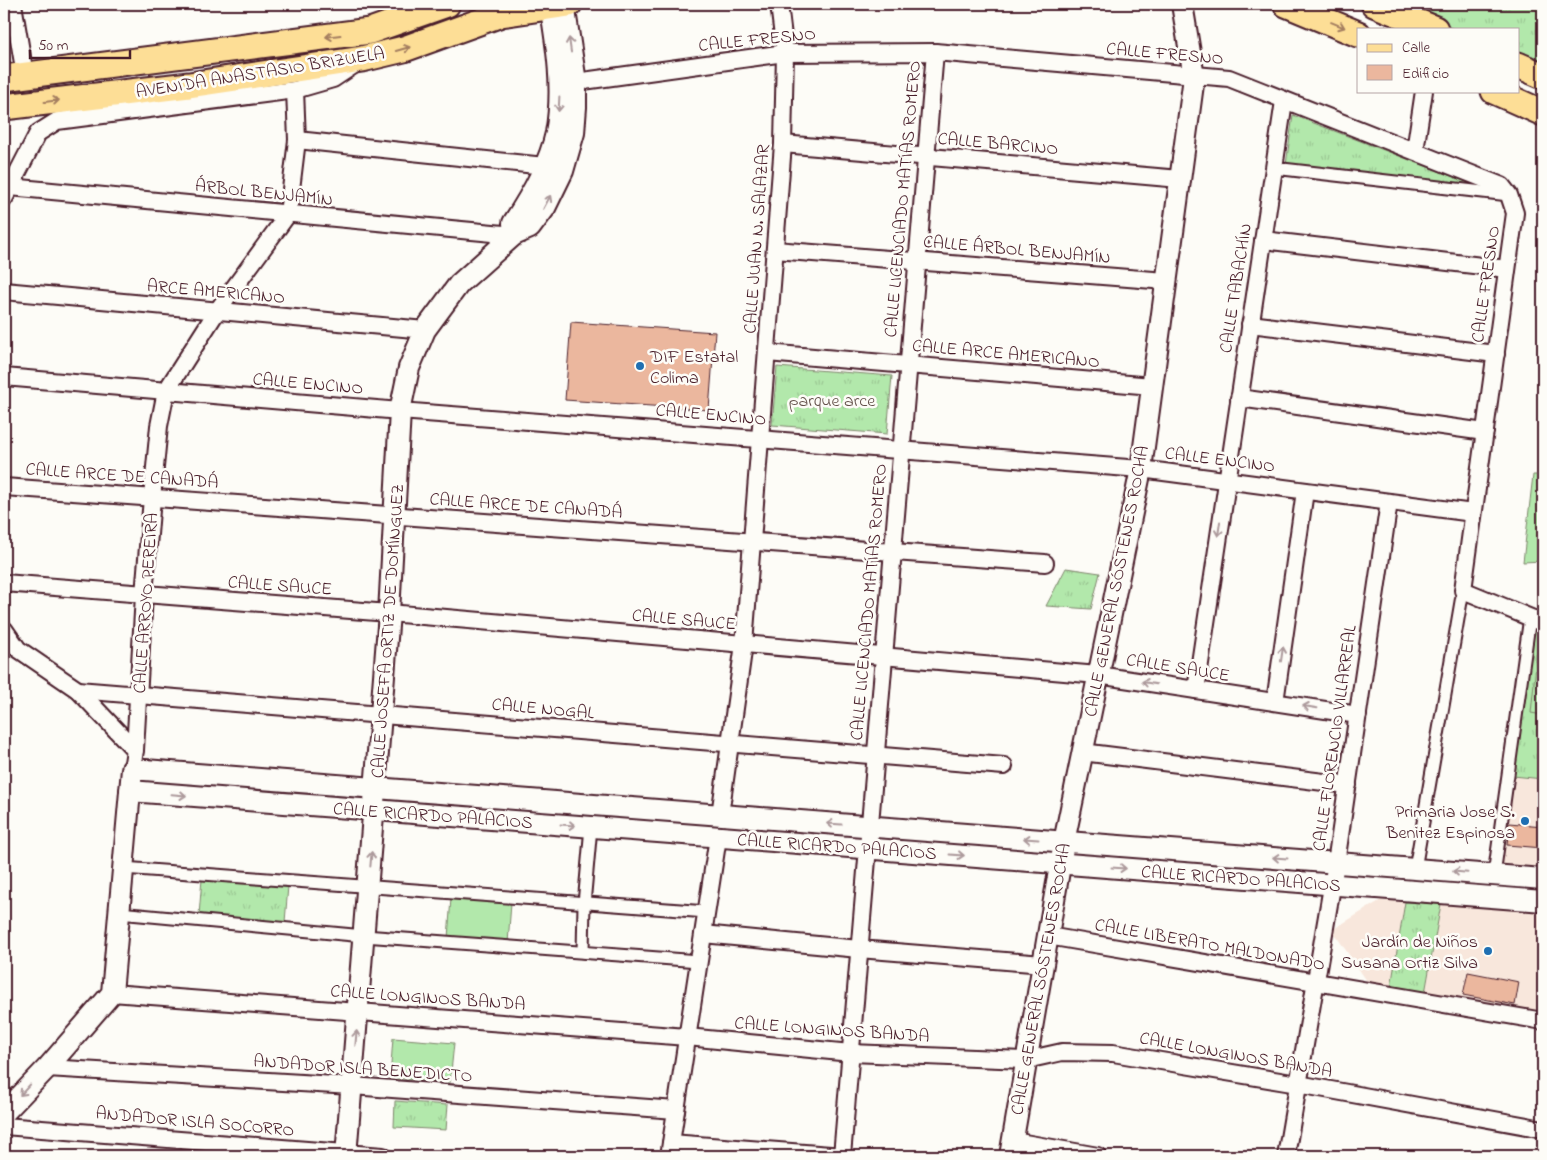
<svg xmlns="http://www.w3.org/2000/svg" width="1547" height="1160" viewBox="0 0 1547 1160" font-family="'Indie Flower',sans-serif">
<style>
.built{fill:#f8e7dc}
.grass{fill:url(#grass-tufts);stroke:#7e846b}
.pitch{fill:#b2e8ab;stroke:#7e846b}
.building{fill:#ebb79e;stroke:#4a1f2b}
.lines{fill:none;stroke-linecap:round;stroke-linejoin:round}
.pedestrian-casing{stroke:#4a1f2b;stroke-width:15}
.minor-casing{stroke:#4a1f2b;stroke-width:20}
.tertiary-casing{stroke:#4a1f2b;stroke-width:24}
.primary-casing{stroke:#4a1f2b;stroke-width:29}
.pedestrian{stroke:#fdfcf7;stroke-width:11}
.minor{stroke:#fdfcf7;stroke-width:16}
.tertiary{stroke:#fdfcf7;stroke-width:20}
.primary{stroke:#fdde96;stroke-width:25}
.oneway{stroke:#a47e60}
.oneway2{stroke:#ac999b}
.poi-dot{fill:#1f6fb2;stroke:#fdfcf7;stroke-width:2}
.labels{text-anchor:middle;stroke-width:5;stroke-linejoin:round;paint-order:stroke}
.street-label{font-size:18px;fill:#4a1f2b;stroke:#fdfcf7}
.poi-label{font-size:18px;fill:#4a1f2b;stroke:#fdfcf7;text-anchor:end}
.park-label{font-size:18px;fill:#64514b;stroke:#fdfcf7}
</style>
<defs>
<pattern id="grass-tufts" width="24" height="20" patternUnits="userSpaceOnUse" patternTransform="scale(1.25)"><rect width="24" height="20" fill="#b2e8ab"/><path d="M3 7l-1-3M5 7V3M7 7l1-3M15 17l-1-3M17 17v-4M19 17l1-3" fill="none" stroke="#9bc793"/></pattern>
</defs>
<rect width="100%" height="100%" fill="#fdfcf7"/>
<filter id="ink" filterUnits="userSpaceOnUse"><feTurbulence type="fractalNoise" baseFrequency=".02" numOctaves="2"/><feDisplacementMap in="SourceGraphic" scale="10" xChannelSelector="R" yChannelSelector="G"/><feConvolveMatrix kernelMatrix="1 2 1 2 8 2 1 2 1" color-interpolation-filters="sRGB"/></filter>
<g filter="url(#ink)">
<!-- built -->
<g class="built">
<polygon points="1513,776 1543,779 1543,868 1501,864"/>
<polygon points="1381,900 1405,902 1391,987 1369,984 1332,930"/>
<polygon points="1441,904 1543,910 1543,1015 1425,993"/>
</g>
<!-- grass -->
<g class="grass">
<polygon points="1391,4 1543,4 1543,65 1518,55 1518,29 1454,29"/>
<polygon points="1293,115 1477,186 1286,165"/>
<polygon points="777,367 892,376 887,434 772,425"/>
<polygon points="1066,568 1100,573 1091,609 1046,606"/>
<polygon points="1533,631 1543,635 1543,779 1513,776"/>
<polygon points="202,879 288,886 285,922 199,915"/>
<polygon points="1405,902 1441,904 1425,993 1391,987"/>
<polygon points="395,1101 448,1105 446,1130 394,1127"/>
</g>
<!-- pitch -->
<g class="pitch">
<polygon points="1533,475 1543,475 1543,561 1523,562"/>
<polygon points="1537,654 1543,655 1543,715 1531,713"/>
<polygon points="451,898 511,903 508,943 448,938"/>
<polygon points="393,1038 454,1043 450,1082 390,1078"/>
</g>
<!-- building -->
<g class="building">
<polygon points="571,322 715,332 709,410 565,400"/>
<polygon points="1509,823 1543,826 1543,848 1507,845"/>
<polygon points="1468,972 1519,982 1515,1005 1463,995"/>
</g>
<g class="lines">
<!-- pedestrian casing -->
<g class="pedestrian-casing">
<g id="pedestrian">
<polyline points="1274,168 1509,195"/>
<polyline points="123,868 707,912"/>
<polyline points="1415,869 1463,590"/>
<polyline points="1494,875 1530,617"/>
<polyline points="119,913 364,936 699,961"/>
<polyline points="583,952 584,904 591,827"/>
</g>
</g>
<!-- minor casing -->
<g class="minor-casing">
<g id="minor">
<polyline points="13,4 25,75"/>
<polyline points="576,82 785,53 935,52 1229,78 1502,186 1509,195 1515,213 1463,590 1543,623"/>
<polyline points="297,140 545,166"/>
<polyline points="783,144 1180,179"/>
<polyline points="1415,151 1424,91"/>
<polyline points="10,187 514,235"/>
<polyline points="4,199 38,133 57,121 295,90 333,79 357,63"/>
<polyline points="1263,240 1507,269"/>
<polyline points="775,250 1166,281"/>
<polyline points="4,291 425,330"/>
<polyline points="1250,324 1496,354"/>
<polyline points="767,353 1152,386"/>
<polyline points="4,377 400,411 1141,469 1473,513"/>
<polyline points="1239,398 1485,432"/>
<polyline points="4,487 1045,563"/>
<polyline points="4,583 389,613 1098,675 1358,715"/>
<polyline points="4,629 18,649 78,690 135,750"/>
<polyline points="78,690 1004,766"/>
<polyline points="1196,690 1284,101"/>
<polyline points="1275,702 1305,491"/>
<polyline points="1082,752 1348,785"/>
<polyline points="132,769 135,750 144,595 152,498 159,426 166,391 217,311 288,214 297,140 295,90"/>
<polyline points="720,815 744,644 783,144 785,53 779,4"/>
<polyline points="703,934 859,949 1043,964"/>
<polyline points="1048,936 1543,1021"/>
<polyline points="112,993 687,1037 851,1053 1026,1060 1062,1052 1113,1053 1298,1084 1543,1129"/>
<polyline points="47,1068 352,1086 676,1110"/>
<polyline points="4,1126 383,1156"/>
<polyline points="1013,1141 1098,1156"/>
<polyline points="671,1143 844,1156"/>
<polyline points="669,1156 718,837"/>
<polyline points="842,1156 935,52"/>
<polyline points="1286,1156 1336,863 1389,502"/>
</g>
</g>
<!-- tertiary casing -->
<g class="tertiary-casing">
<g id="tertiary">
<path d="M514 235 513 223C531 196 549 165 556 133 564 90 557 46 550 4"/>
<polyline points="130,791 1543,901"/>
<polyline points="4,1113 47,1068 112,993 132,769 1543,879"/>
<polyline points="346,1156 389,613 400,411 409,368 425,330 459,284 514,235 530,228 545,208 563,171 574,133 576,107 576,82 564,4"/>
<polyline points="1010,1156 1064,842 1141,469 1194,77 1182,4"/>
</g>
</g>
<!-- primary casing -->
<g class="primary-casing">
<g id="primary">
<polyline points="1286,4 1358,34"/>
<polyline points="1374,4 1435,29"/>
<polyline points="1518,65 1543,76"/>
<polyline points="4,78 370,31 447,4"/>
<polyline points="1494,91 1543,113"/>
<polyline points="4,107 189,85 362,59 404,49 501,14 569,4"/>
</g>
</g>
<!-- pedestrian -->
<use href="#pedestrian" class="pedestrian"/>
<!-- minor -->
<use href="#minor" class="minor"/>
<!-- tertiary -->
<use href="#tertiary" class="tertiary"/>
<!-- primary -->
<use href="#primary" class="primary"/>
</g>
<!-- one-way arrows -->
<defs><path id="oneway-shaft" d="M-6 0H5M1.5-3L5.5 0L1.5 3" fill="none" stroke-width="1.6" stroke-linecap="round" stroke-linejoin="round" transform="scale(1.25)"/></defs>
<g class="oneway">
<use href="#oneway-shaft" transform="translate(1338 25) rotate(22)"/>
<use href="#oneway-shaft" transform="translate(333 36) rotate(173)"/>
<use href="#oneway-shaft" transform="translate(403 49) rotate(-16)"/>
<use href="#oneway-shaft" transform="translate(52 101) rotate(-7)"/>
</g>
<g class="oneway2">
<use href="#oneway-shaft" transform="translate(570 45) rotate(-98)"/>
<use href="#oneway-shaft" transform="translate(559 104) rotate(93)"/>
<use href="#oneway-shaft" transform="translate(547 202) rotate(-62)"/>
<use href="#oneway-shaft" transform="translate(1219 529) rotate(98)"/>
<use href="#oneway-shaft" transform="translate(1282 654) rotate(-82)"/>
<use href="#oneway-shaft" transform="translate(1149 683) rotate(-171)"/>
<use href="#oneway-shaft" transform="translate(1310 707) rotate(-171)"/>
<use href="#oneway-shaft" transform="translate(179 795) rotate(5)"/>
<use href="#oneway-shaft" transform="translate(834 824) rotate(-176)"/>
<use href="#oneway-shaft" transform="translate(568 825) rotate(4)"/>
<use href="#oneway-shaft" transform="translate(1031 839) rotate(-176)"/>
<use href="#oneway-shaft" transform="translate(957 855) rotate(4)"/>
<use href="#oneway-shaft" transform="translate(1280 858) rotate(-176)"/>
<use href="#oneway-shaft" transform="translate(371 859) rotate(-85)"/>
<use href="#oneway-shaft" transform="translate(1119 868) rotate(4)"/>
<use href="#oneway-shaft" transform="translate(1460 872) rotate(-175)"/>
<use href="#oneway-shaft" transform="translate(356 1038) rotate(-85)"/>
<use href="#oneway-shaft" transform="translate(25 1090) rotate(133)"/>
</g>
</g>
<!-- markers -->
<g class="poi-dot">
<circle cx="640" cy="366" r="5"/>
<circle cx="1525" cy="821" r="5"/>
<circle cx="1488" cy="951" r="5"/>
</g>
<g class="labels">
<!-- street labels -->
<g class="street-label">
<text transform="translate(757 39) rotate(-6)" y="6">CALLE FRESNO</text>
<text transform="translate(1165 53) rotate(5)" y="6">CALLE FRESNO</text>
<text transform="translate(260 72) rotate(-9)" y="6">AVENIDA ANASTASIO BRIZUELA</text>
<text transform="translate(998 143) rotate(5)" y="6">CALLE BARCINO</text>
<text transform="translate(264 192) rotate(6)" y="6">ÁRBOL BENJAMÍN</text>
<text transform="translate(902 199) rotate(-85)" y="6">CALLE LICENCIADO MATÍAS ROMERO</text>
<text transform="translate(756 239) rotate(-86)" y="6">CALLE JUAN N. SALAZAR</text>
<text transform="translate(1017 249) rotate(5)" y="6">CALLE ÁRBOL BENJAMÍN</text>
<text transform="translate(1485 284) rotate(-82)" y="6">CALLE FRESNO</text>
<text transform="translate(1235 288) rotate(-81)" y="6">CALLE TABACHÍN</text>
<text transform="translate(216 291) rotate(5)" y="6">ARCE AMERICANO</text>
<text transform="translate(1006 353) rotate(5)" y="6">CALLE ARCE AMERICANO</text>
<text transform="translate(308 383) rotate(5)" y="6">CALLE ENCINO</text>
<text transform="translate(711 414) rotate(5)" y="6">CALLE ENCINO</text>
<text transform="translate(1220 459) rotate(7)" y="6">CALLE ENCINO</text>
<text transform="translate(122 475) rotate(4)" y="6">CALLE ARCE DE CANADÁ</text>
<text transform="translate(526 505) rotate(4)" y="6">CALLE ARCE DE CANADÁ</text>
<text transform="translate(1116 581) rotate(-79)" y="6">CALLE GENERAL SÓSTENES ROCHA</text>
<text transform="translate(280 585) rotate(4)" y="6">CALLE SAUCE</text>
<text transform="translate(868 602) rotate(-85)" y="6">CALLE LICENCIADO MATÍAS ROMERO</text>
<text transform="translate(145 603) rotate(-86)" y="6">CALLE ARROYO PEREIRA</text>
<text transform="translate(684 619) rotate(5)" y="6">CALLE SAUCE</text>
<text transform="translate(387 631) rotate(-86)" y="6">CALLE JOSEFA ORTIZ DE DOMÍNGUEZ</text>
<text transform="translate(1178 667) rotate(9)" y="6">CALLE SAUCE</text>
<text transform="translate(543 708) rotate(5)" y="6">CALLE NOGAL</text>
<text transform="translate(1334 738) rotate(-82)" y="6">CALLE FLORENCIO VILLARREAL</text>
<text transform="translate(433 815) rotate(4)" y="6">CALLE RICARDO PALACIOS</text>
<text transform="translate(837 846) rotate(4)" y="6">CALLE RICARDO PALACIOS</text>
<text transform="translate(1241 878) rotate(4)" y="6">CALLE RICARDO PALACIOS</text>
<text transform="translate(1210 944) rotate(10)" y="6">CALLE LIBERATO MALDONADO</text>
<text transform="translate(1040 979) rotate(-80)" y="6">CALLE GENERAL SÓSTENES ROCHA</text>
<text transform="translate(428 997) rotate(4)" y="6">CALLE LONGINOS BANDA</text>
<text transform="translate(832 1029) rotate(4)" y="6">CALLE LONGINOS BANDA</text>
<text transform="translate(1236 1054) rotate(10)" y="6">CALLE LONGINOS BANDA</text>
<text transform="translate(363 1068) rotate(4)" y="6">ANDADOR ISLA BENEDICTO</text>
<text transform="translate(195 1121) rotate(5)" y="6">ANDADOR ISLA SOCORRO</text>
</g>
<!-- poi labels -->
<g class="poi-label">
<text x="650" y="362" text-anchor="start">DIF Estatal<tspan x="650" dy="21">Colima</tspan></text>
<text x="1515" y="817">Primaria Jose S.<tspan x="1515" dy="21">Benitez Espinosa</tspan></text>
<text x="1478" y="947">Jardín de Niños<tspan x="1478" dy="21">Susana Ortiz Silva</tspan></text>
</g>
<!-- park labels -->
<g class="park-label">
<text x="832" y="406">parque arce</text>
</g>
</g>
<!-- margin -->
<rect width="1547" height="1160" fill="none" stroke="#fdfcf7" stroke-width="20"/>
<rect x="10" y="10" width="1527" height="1140" fill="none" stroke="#4a1f2b" stroke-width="2" filter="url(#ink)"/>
<!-- legend -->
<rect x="1357" y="28" width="162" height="65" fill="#fdfcf7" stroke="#b5a4a5"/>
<rect x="1367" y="44" width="25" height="8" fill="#fdde96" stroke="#b5a4a5"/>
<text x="1402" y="52" font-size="15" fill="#4a1f2b">Calle</text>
<rect x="1367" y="65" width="25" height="15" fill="#ebb79e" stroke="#b5a4a5"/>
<text x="1402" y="78" font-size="15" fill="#4a1f2b">Edificio</text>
<!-- scale -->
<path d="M30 50v8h100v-8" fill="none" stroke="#4a1f2b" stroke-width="2.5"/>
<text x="38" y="50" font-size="15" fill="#4a1f2b" stroke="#fdfcf7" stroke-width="4" paint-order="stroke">50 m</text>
</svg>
